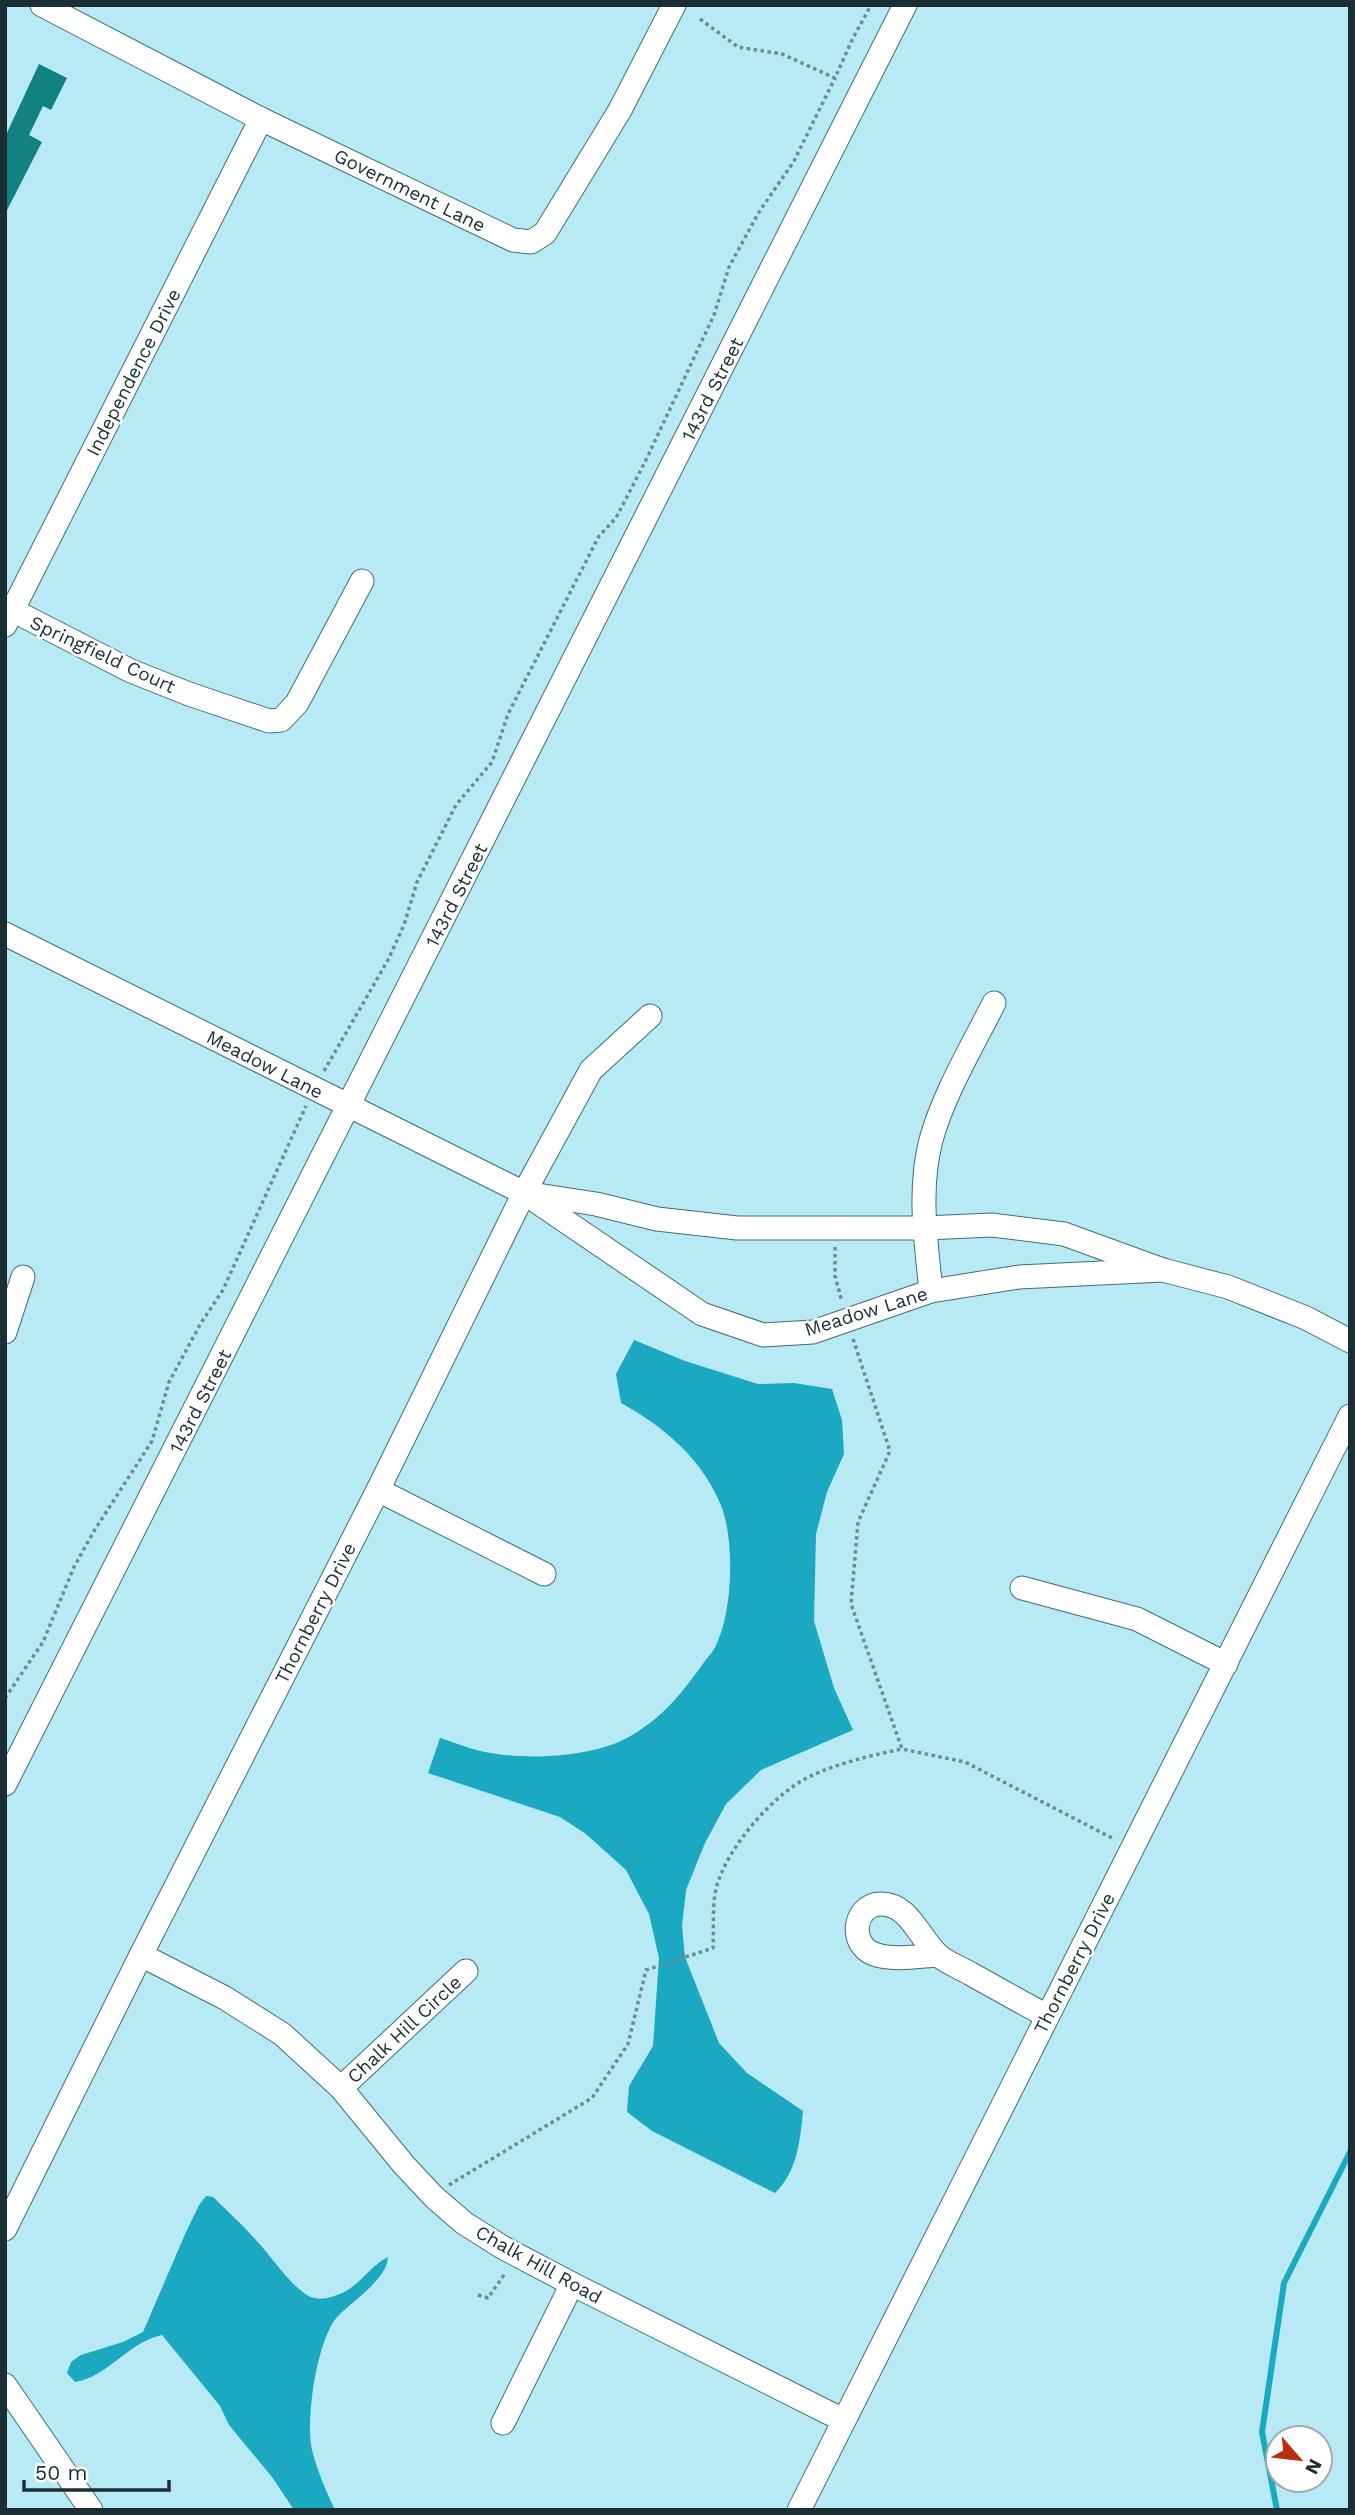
<svg xmlns="http://www.w3.org/2000/svg" width="1355" height="2515" viewBox="0 0 1355 2515" font-family="'Work Sans',sans-serif">
<style>
.water{fill:#1ba8c1}
.lines{fill:none;stroke-linecap:round;stroke-linejoin:round}
.stream{stroke:#1ba8c1;stroke-width:6}
.building{fill:#118281}
.minor-casing{stroke:#3f6e78;stroke-width:25}
.path{stroke:#6a8c95;stroke-width:3.5;stroke-dasharray:3.5 3.5;stroke-linecap:butt}
.minor{stroke:#fff;stroke-width:23}
.labels{text-anchor:middle;stroke-width:5;stroke-linejoin:round;paint-order:stroke}
.street-label{font-size:19px;fill:#1b2e33;stroke:#fff}
</style>
<rect width="100%" height="100%" fill="#b8eaf6"/>
<!-- water -->
<g class="water">
<path d="M634 1340 685 1361 758 1384 794 1383 832 1389 842 1420 844 1454 827 1492 816 1534 814 1621 834 1688 853 1730 761 1770 726 1804 705 1843 686 1890 682 1926 685 1957 719 2043 747 2073 803 2111C800 2142 797 2172 775 2193L652 2131 627 2112 629 2086 653 2046 659 1958 649 1914 626 1870 586 1834 560 1817 428 1773 440 1738C457 1743 474 1751 491 1753 529 1760 592 1757 627 1738 661 1719 680 1696 702 1665 707 1658 714 1651 717 1643 733 1609 735 1537 720 1503 701 1458 663 1426 621 1403L616 1374Z"/>
<path d="M206 2196 213 2197C227 2211 242 2224 255 2239 269 2253 293 2290 311 2297 321 2301 333 2297 342 2293 361 2284 370 2266 388 2257 387 2279 353 2301 338 2316 317 2338 305 2420 312 2450 317 2470 326 2491 335 2510H294L272 2477 229 2425 220 2406 162 2335C128 2342 108 2377 75 2382L67 2373 71 2362 81 2355 123 2342 143 2332 186 2232 199 2205Z"/>
</g>
<g class="lines">
<!-- stream -->
<polyline class="stream" points="1277,2510 1262,2432 1284,2283 1350,2152"/>
</g>
<!-- building -->
<polygon class="building" points="39,64 67,78 51,110 43,106 29,135 42,142 5,214 5,137"/>
<g class="lines">
<!-- minor casing -->
<g class="minor-casing">
<g id="minor">
<polyline points="42,5 261,119 513,240 531,242 545,233 620,110 674,5"/>
<polyline points="12,610 131,671 189,694 269,721 281,720 297,703 362,581"/>
<polyline points="5,625 261,119"/>
<polyline points="5,934 524,1193 702,1314 763,1335 813,1332 931,1291 1019,1277 1163,1270"/>
<polyline points="531,1194 596,1204 657,1219 737,1228 925,1228 992,1225 1064,1234 1163,1270 1228,1287 1306,1318 1350,1341"/>
<path d="M931 1291C926 1242 918 1189 931 1140 944 1093 972 1047 994 1003"/>
<polyline points="5,1332 23,1277"/>
<polyline points="378,1490 544,1574"/>
<polyline points="1022,1588 1137,1619 1226,1664"/>
<polyline points="5,1784 905,5"/>
<polyline points="141,1955 225,1998 282,2034 341,2088 404,2165 434,2197 464,2223 502,2247 572,2284 843,2420"/>
<path d="M938 1955C919 1956 893 1961 874 1954 848 1944 854 1905 880 1904 909 1903 919 1938 938 1955 947 1963 961 1968 971 1974 996 1988 1021 2002 1047 2016"/>
<polyline points="341,2088 466,1971"/>
<polyline points="5,2229 141,1955 378,1490 524,1193 591,1070 650,1016"/>
<polyline points="5,2385 91,2510"/>
<polyline points="503,2423 572,2284"/>
<polyline points="799,2510 1350,1416"/>
</g>
</g>
<!-- path -->
<g class="path">
<polyline points="700,19 738,47 782,54 835,78 852,40 871,5"/>
<polyline points="324,1071 388,960 404,925 417,882 456,805 492,762 508,714 599,536 616,518 646,460 714,315 729,267 759,212 794,161 835,78"/>
<polyline points="835,1247 835,1276 842,1302"/>
<polyline points="853,1339 890,1451 858,1522 851,1604 902,1749 965,1762 1114,1839"/>
<polyline points="5,1698 43,1642 74,1567 94,1531 152,1441 169,1382 201,1323 223,1290 306,1106"/>
<path d="M449 2185 592 2098 628 2044 646 1970 713 1948C714 1929 712 1907 716 1889 726 1848 776 1790 815 1774 843 1762 873 1755 902 1749"/>
<polyline points="478,2295 488,2298 506,2272"/>
</g>
<!-- minor -->
<use href="#minor" class="minor"/>
</g>
<g class="labels">
<!-- street labels -->
<g class="street-label">
<text transform="translate(410 190) rotate(26)" y="7">Government Lane</text>
<text transform="translate(133 372) rotate(-63)" y="7">Independence Drive</text>
<text transform="translate(712 389) rotate(-63)" y="7">143rd Street</text>
<text transform="translate(103 654) rotate(25)" y="7">Springfield Court</text>
<text transform="translate(456 895) rotate(-63)" y="7">143rd Street</text>
<text transform="translate(265 1064) rotate(27)" y="7">Meadow Lane</text>
<text transform="translate(866 1311) rotate(-17)" y="7">Meadow Lane</text>
<text transform="translate(200 1401) rotate(-63)" y="7">143rd Street</text>
<text transform="translate(315 1613) rotate(-63)" y="7">Thornberry Drive</text>
<text transform="translate(1074 1963) rotate(-63)" y="7">Thornberry Drive</text>
<text transform="translate(404 2029) rotate(-43)" y="7">Chalk Hill Circle</text>
<text transform="translate(539 2264) rotate(29)" y="7">Chalk Hill Road</text>
</g>
</g>
<!-- border -->
<rect width="1355" height="2515" fill="none" stroke="#1b2e33" stroke-width="14"/>
<!-- north arrow -->
<g transform="translate(1299 2459) rotate(118)"><circle r="33" fill="#ffffff" stroke="#a4abad" stroke-width="2"/>
<path d="M0-5L12 26L0 18L-12 26Z" fill="#b92f0e"/>
<text y="-10" font-size="19" font-weight="bold" text-anchor="middle" fill="#1b2e33">N</text>
</g>
<!-- scale -->
<path d="M24 2480v10h145v-10" fill="none" stroke="#1b2e33" stroke-width="3.5"/>
<text x="35" y="2480" font-size="21" fill="#1b2e33" stroke="#ffffff" stroke-width="5" paint-order="stroke">50 m</text>
</svg>
